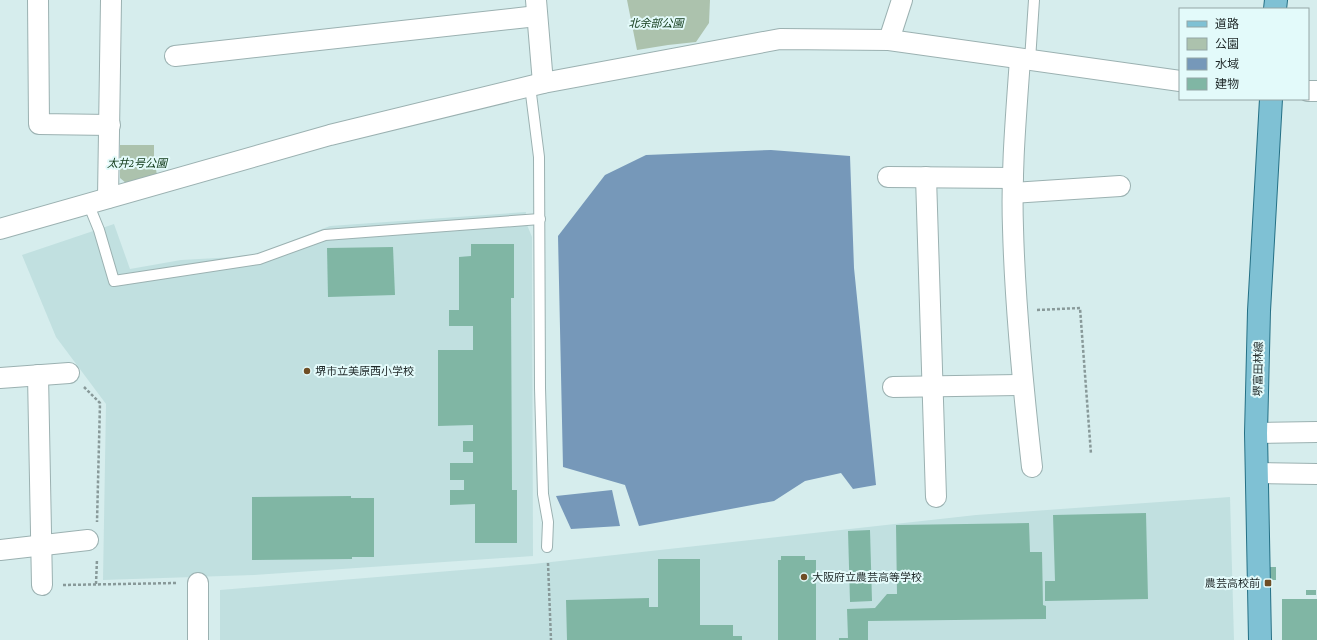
<svg xmlns="http://www.w3.org/2000/svg" width="1317" height="640" viewBox="0 0 1317 640" font-family="'Crimson Pro','Noto Sans JP',serif">
<style>
.built{fill:#c1e0e0}
.green{fill:#acc2ad}
.water{fill:#7698b9}
.building{fill:#80b6a4}
.lines{fill:none;stroke-linecap:round;stroke-linejoin:round}
.service-casing{stroke:#9bb1b1;stroke-width:12}
.minor-casing{stroke:#9bb1b1;stroke-width:22}
.primary-casing{stroke:#257085;stroke-width:24}
.path{stroke:#899;stroke-width:2.5;stroke-dasharray:3 2;stroke-linecap:butt}
.service{stroke:#fff;stroke-width:10}
.minor{stroke:#fff;stroke-width:20}
.primary{stroke:#7fc1d4;stroke-width:22}
.poi-dot{fill:#6f4e25;stroke:#e3fafa;stroke-width:1.5}
.labels{text-anchor:middle;stroke-width:4;stroke-linejoin:round;paint-order:stroke}
.park-label{font-size:11px;font-style:italic;fill:#0c3614;stroke:#e3fafa}
.street-label{font-size:11px;fill:#1e2727;stroke:#e3fafa}
.poi-label{font-size:11px;fill:#1e2727;stroke:#e3fafa;text-anchor:start}
</style>
<rect width="100%" height="100%" fill="#d6eded"/>
<!-- built -->
<g class="built">
<polygon points="526,212 525,220 532,237 533,556 254,575 103,580 106,404 56,337 22,255 114,224 130,269 181,260 253,256 330,226"/>
<polygon points="1230,497 1234,640 220,640 220,590 533,564 976,515"/>
</g>
<!-- green -->
<g class="green">
<polygon points="627,0 710,0 709,23 696,42 668,45 637,50"/>
<polygon points="120,145 154,145 154,158 157,175 126,183 120,178"/>
</g>
<!-- water -->
<g class="water">
<polygon points="771,150 850,156 854,268 876,485 853,489 841,473 805,481 774,501 639,526 625,485 563,467 558,236 605,175 646,155"/>
<polygon points="612,490 620,526 571,529 556,496"/>
</g>
<!-- building -->
<g class="building">
<polygon points="471,244 514,244 514,298 511,298 512,490 517,490 517,543 475,543 475,504 450,505 450,490 464,490 464,480 450,480 450,463 473,463 473,452 463,452 463,441 473,441 473,425 438,426 438,350 473,350 473,326 449,326 449,310 459,310 459,257 471,256"/>
<polygon points="393,247 395,295 328,297 327,248"/>
<polygon points="351,496 351,498 374,498 374,557 352,557 352,559 252,560 252,497"/>
<polygon points="1146,513 1148,599 1045,601 1045,581 1055,581 1053,515"/>
<polygon points="1029,523 1030,552 1042,552 1043,605 1046,606 1046,619 868,621 868,640 839,640 839,638 848,638 847,609 875,608 887,594 897,594 896,525"/>
<polygon points="870,530 872,601 850,602 848,531"/>
<polygon points="781,556 805,556 805,560 816,560 816,640 778,640 778,560 781,560"/>
<polygon points="658,559 700,559 700,625 733,625 733,636 742,636 742,640 567,640 566,600 649,598 649,607 658,607"/>
<rect x="1269" y="567" width="7" height="13"/>
<rect x="1306" y="590" width="10" height="5"/>
<rect x="1282" y="599" width="35" height="41"/>
</g>
<g class="lines">
<!-- service casing -->
<g class="service-casing">
<g id="service">
<polyline points="1030,60 1034,0"/>
<polyline points="530,86 539,157 540,388 543,494 548,522 547,547"/>
<polyline points="88,203 99,230 114,281 259,259 325,235 540,219"/>
</g>
</g>
<!-- minor casing -->
<g class="minor-casing">
<g id="minor">
<polyline points="38,0 39,124 110,125"/>
<polyline points="536,0 543,83"/>
<polyline points="889,40 902,0"/>
<polyline points="175,56 537,16"/>
<path d="M1020 59C1016 116 1011 172 1013 228 1015 308 1023 387 1032 467"/>
<polyline points="1308,91 1317,91"/>
<polyline points="888,177 1013,178"/>
<polyline points="926,177 936,497"/>
<polyline points="1013,193 1120,186"/>
<polyline points="108,198 111,0"/>
<polyline points="0,229 330,135 543,83 780,39 889,40 1180,81"/>
<polyline points="38,375 42,585"/>
<polyline points="0,378 69,373"/>
<polyline points="893,387 1023,385"/>
<polyline points="1256,433 1317,432"/>
<polyline points="1257,473 1317,474"/>
<polyline points="0,550 88,540"/>
<polyline points="198,640 198,583"/>
</g>
</g>
<!-- primary casing -->
<g class="primary-casing">
<g id="primary">
<polyline points="1275,9 1276,0"/>
<polyline points="1260,640 1256,433 1259,311 1271,99"/>
</g>
</g>
<!-- path -->
<g class="path">
<polyline points="1037,310 1080,308 1091,454"/>
<polyline points="84,387 100,403 97,522"/>
<polyline points="548,563 551,640"/>
<polyline points="96,584 97,559"/>
<polyline points="63,585 178,583"/>
</g>
<!-- service -->
<use href="#service" class="service"/>
<!-- minor -->
<use href="#minor" class="minor"/>
<!-- primary -->
<use href="#primary" class="primary"/>
</g>
<!-- markers -->
<g class="poi-dot">
<circle cx="307" cy="371" r="4"/>
<circle cx="804" cy="577" r="4"/>
<rect x="1264" y="579" width="8" height="8" rx="2"/>
</g>
<g class="labels">
<!-- park labels -->
<g class="park-label">
<text x="656" y="27">北余部公園</text>
<text x="137" y="167">太井2号公園</text>
</g>
<!-- street labels -->
<g class="street-label">
<text transform="translate(1258 369) rotate(-89)" y="4">堺富田林線</text>
</g>
<!-- poi labels -->
<g class="poi-label">
<text x="315" y="375">堺市立美原西小学校</text>
<text x="812" y="581">大阪府立農芸高等学校</text>
<text x="1260" y="587" text-anchor="end">農芸高校前</text>
</g>
</g>
<!-- legend -->
<rect x="1179" y="8" width="130" height="92" fill="#e3fafa" stroke="#94a6a6"/>
<rect x="1187" y="21" width="20" height="6" fill="#7fc1d4" stroke="#94a6a6"/>
<text x="1215" y="28" font-size="12" fill="#1e2727">道路</text>
<rect x="1187" y="38" width="20" height="12" fill="#acc2ad" stroke="#94a6a6"/>
<text x="1215" y="48" font-size="12" fill="#1e2727">公園</text>
<rect x="1187" y="58" width="20" height="12" fill="#7698b9" stroke="#94a6a6"/>
<text x="1215" y="68" font-size="12" fill="#1e2727">水域</text>
<rect x="1187" y="78" width="20" height="12" fill="#80b6a4" stroke="#94a6a6"/>
<text x="1215" y="88" font-size="12" fill="#1e2727">建物</text>
</svg>
